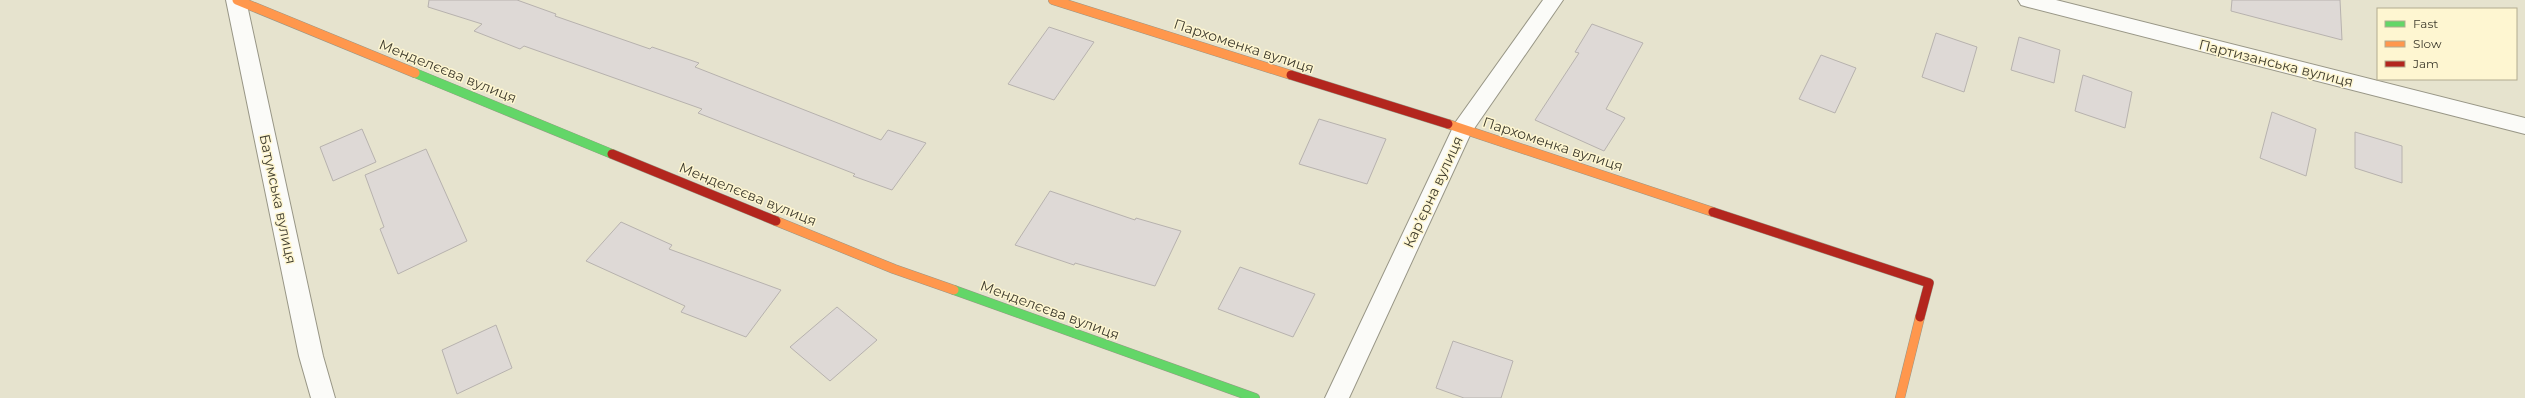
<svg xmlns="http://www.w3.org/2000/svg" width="2525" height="398" viewBox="0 0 2525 398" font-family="Montserrat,sans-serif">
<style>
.building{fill:#ded9d6;stroke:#b7b2ae}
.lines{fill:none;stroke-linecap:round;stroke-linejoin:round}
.street-casing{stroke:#989686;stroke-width:2}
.fast-casing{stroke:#989686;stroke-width:10}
.slow-casing{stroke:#989686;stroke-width:10}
.jam-casing{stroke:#989686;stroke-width:10}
.street{fill:#fbfbf8;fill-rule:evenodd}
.fast{stroke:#63d668;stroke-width:9}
.slow{stroke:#ff974d;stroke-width:9}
.jam{stroke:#b3261e;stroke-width:9}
.labels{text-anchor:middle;stroke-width:3;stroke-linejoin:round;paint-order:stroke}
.street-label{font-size:14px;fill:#3f3c2e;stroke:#fef6d1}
</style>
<rect width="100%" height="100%" fill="#e6e3ce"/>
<!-- building -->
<g class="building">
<polygon points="429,0 517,0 556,14 555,16 650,49 652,47 699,63 695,67 881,140 888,130 926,143 892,190 853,176 855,174 698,113 702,109 524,46 520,49 474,31 482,24 428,7"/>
<polygon points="2232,0 2340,0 2342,40 2231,11"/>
<polygon points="1592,24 1643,43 1606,109 1625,118 1604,151 1535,120 1579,53 1575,52"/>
<polygon points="1049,27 1094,42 1054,100 1008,84"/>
<polygon points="1936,33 1977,47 1964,92 1922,77"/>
<polygon points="2019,37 2060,50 2054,83 2011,70"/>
<polygon points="1821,55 1856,68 1835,113 1799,99"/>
<polygon points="2083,75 2132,92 2125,128 2075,111"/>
<polygon points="2272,112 2316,129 2306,176 2260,158"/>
<polygon points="1319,119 1386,139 1367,184 1299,164"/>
<polygon points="362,129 376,162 333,181 320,147"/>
<polygon points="2355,132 2402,146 2402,183 2355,168"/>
<polygon points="426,149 467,241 398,274 380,229 384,227 365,175"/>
<polygon points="1050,191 1135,220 1136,218 1181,231 1155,286 1075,263 1074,265 1015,245"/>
<polygon points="621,222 672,245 669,249 781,290 746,337 681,312 685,306 586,261"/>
<polygon points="1240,267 1315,294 1293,337 1218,309"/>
<polygon points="837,307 877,340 830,381 790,347"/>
<polygon points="496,325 512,368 457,394 442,350"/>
<polygon points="1453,341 1513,361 1501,398 1464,398 1436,388"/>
</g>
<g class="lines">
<!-- street casing -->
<g class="street-casing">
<g id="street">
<polygon points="226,0 246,0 323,356 335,398 311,398 299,356"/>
<polygon points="1543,0 1563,0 1471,133 1349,398 1325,398 1455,123"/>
<polygon points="2018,0 2056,0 2525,118 2525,134 2028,7 2021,5"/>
</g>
</g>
<!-- fast casing -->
<g class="fast-casing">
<g id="fast">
<polyline points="415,73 612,154"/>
<polyline points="954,290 1255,398"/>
</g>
</g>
<!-- slow casing -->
<g class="slow-casing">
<g id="slow">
<polyline points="237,0 415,73"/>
<polyline points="1053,0 1291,75"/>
<polyline points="1448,124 1713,212"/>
<polyline points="776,221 894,269 954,290"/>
<polyline points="1900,398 1920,317"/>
</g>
</g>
<!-- jam casing -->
<g class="jam-casing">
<g id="jam">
<polyline points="1291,75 1448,124"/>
<polyline points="612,154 776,221"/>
<polyline points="1713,212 1929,283 1920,317"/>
</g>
</g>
<!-- street -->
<use href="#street" class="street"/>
<!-- fast -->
<use href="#fast" class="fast"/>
<!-- slow -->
<use href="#slow" class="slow"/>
<!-- jam -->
<use href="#jam" class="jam"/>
</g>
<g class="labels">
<!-- street labels -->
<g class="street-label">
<text transform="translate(1244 46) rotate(18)" y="5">Пархоменка вулиця</text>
<text transform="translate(2276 63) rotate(14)" y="5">Партизанська вулиця</text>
<text transform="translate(448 71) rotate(22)" y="5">Менделєєва вулиця</text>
<text transform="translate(1553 144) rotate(18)" y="5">Пархоменка вулиця</text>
<text transform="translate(1433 192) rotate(-65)" y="5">Кар’єрна вулиця</text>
<text transform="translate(748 194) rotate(22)" y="5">Менделєєва вулиця</text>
<text transform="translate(278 199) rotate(78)" y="5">Батумська вулиця</text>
<text transform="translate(1050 310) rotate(20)" y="5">Менделєєва вулиця</text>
</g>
</g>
<!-- legend -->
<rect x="2377" y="8" width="140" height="72" fill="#fef6d1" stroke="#b2ac90"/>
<rect x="2385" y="21" width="20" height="6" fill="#63d668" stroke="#b2ac90"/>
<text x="2413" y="28" font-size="12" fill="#3f3c2e">Fast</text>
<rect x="2385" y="41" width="20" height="6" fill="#ff974d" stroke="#b2ac90"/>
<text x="2413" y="48" font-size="12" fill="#3f3c2e">Slow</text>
<rect x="2385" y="61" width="20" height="6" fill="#b3261e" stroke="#b2ac90"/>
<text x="2413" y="68" font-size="12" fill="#3f3c2e">Jam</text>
</svg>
